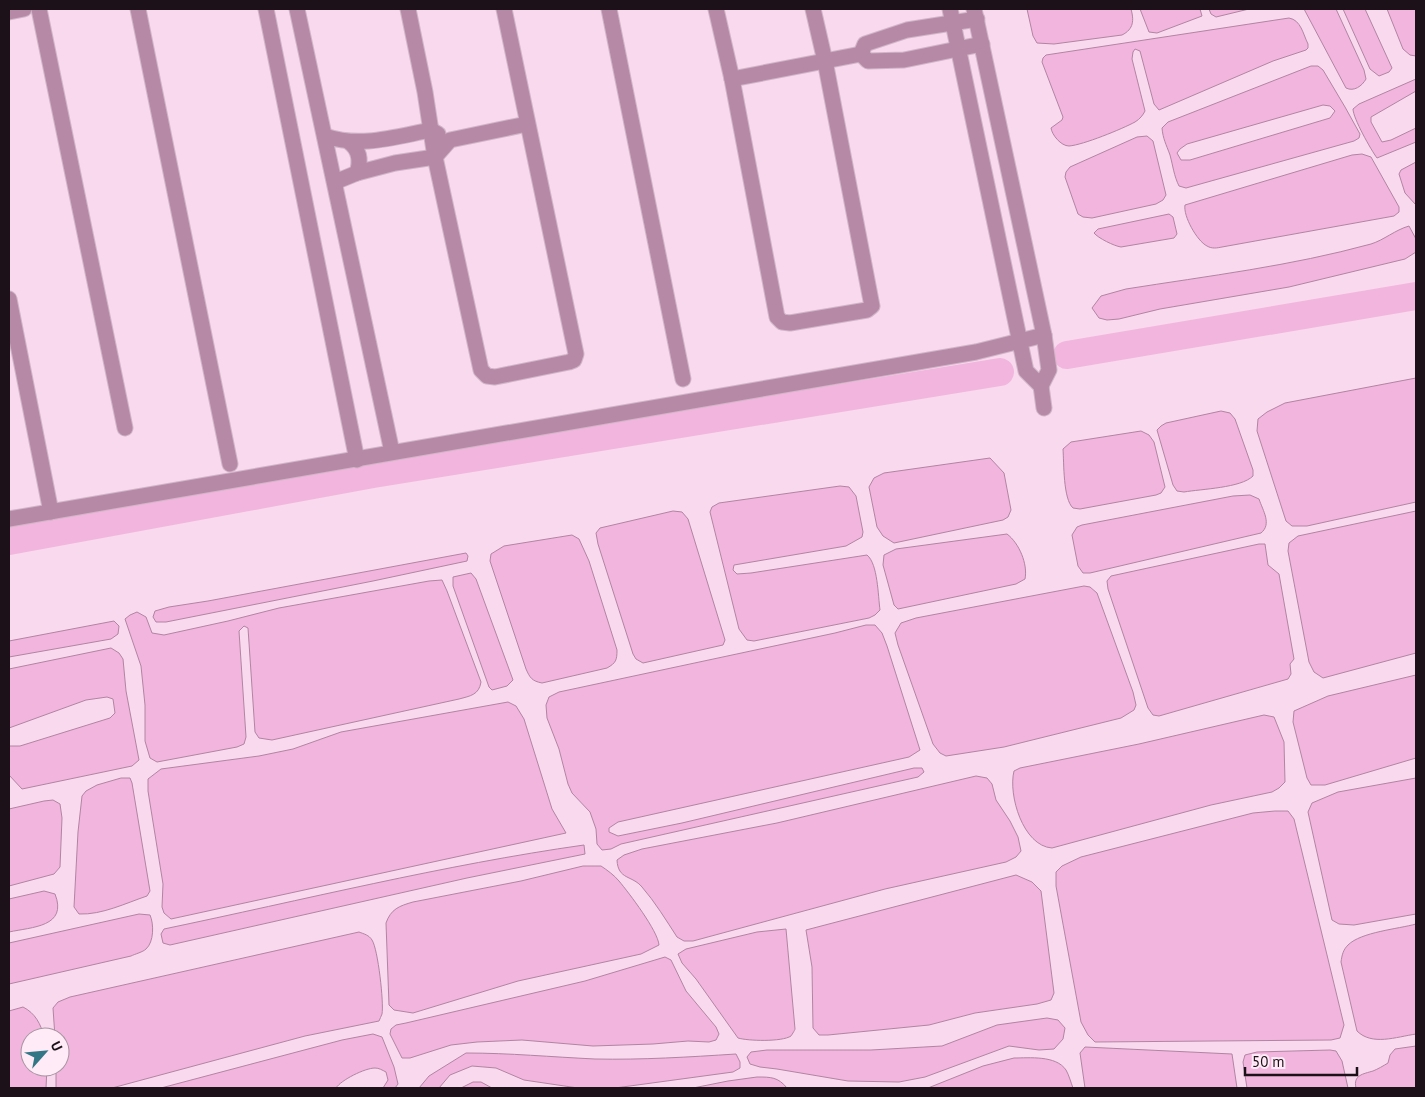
<svg xmlns="http://www.w3.org/2000/svg" width="1425" height="1097" viewBox="0 0 1425 1097" font-family="'PT Sans',sans-serif">
<style>
.water{fill:#f2b5de;stroke:#b284a3;fill-rule:evenodd}
.lines{fill:none;stroke-linecap:round;stroke-linejoin:round}
.river{stroke:#f2b5de;stroke-width:28}
.minor-casing{stroke:#d1b5c7;stroke-width:17}
.minor{stroke:#b68aa7;stroke-width:15}
</style>
<rect width="100%" height="100%" fill="#f9d9ee"/>
<!-- water -->
<g class="water">
<path d="M1027 9H1131C1134 20 1134 29 1122 35L1054 44 1037 43 1033 36Z"/>
<polygon points="1140,9 1200,9 1202,16 1157,33 1149,32"/>
<polygon points="1209,9 1249,9 1216,17 1211,14"/>
<path d="M1304 9H1336L1364 70 1366 79C1362 86 1354 92 1346 88Z"/>
<polygon points="1343,9 1365,9 1392,68 1389,72 1379,76 1370,69"/>
<polygon points="1387,9 1416,9 1416,56 1410,55 1403,49"/>
<path d="M1289 18C1301 20 1303 34 1308 44V48L1306 50 1273 61 1159 110 1154 104 1140 51 1135 49 1133 52 1132 59 1145 111C1143 115 1140 119 1135 122 1122 129 1083 145 1069 146 1061 146 1052 135 1051 128L1062 120 1063 117 1042 62 1043 58 1046 55Z"/>
<path d="M1311 66H1318L1323 70 1345 107 1360 134 1359 138 1354 141 1186 188 1179 186C1174 176 1173 166 1170 155 1166 144 1163 139 1162 128L1168 122ZM1323 105 1330 106 1335 111 1330 118 1190 160H1181L1177 153 1180 149 1187 144Z"/>
<path d="M1416 79V91L1371 117V122L1382 142 1391 140 1416 128V142L1377 158C1371 150 1353 118 1353 109L1359 104Z"/>
<polygon points="1147,136 1153,141 1166,195 1163,200 1156,204 1092,218 1083,217 1078,214 1065,177 1066,172 1070,167 1137,137"/>
<path d="M1362 154 1371 157 1399 207V212L1394 216 1222 247C1217 248 1212 249 1207 246 1197 241 1183 216 1185 205L1352 155Z"/>
<polygon points="1416,162 1416,205 1405,193 1399,174 1401,170"/>
<path d="M1169 214 1173 217 1177 234 1174 238 1121 247C1114 246 1098 238 1094 233L1098 229Z"/>
<path d="M1409 226 1416 239V252L1405 259 1289 287 1160 309 1119 319 1107 320 1099 318 1092 308 1101 296 1126 289C1208 276 1291 266 1371 244 1384 240 1395 230 1409 226Z"/>
<polygon points="1416,378 1416,502 1307,526 1292,526 1286,521 1257,431 1258,419 1267,412 1285,403"/>
<path d="M1221 411 1230 413 1235 419 1253 470V476C1241 488 1201 489 1184 492L1177 491 1173 485 1157 430 1161 426 1166 423Z"/>
<path d="M1141 431 1149 435 1154 442 1165 487 1161 493 1156 495 1080 509 1073 508C1063 499 1064 463 1063 449L1071 442Z"/>
<polygon points="990,458 1004,473 1011,510 1008,517 1003,520 894,543 883,536 877,527 869,487 874,478 884,473"/>
<path d="M840 486 849 487 856 496 863 532 862 537 846 546 734 565 733 570 737 574 751 573 867 555C878 564 878 596 880 610L875 615 869 618 754 641 747 640 739 629 710 512 712 507 719 503Z"/>
<path d="M1250 495 1259 499C1263 511 1272 524 1261 533L1090 573H1083L1078 566 1072 535 1077 527 1082 525 1233 496Z"/>
<polygon points="673,511 682,512 688,519 725,640 723,645 643,663 636,659 633,654 598,544 596,533 600,528"/>
<polygon points="1416,511 1416,653 1323,678 1314,672 1309,662 1288,551 1289,543 1298,536"/>
<path d="M1007 534C1019 543 1028 564 1025 579L1016 584 898 609 894 605 883 565 884 555 896 549Z"/>
<path d="M572 535 579 539 589 561 617 650C617 660 616 663 607 668L542 683C532 681 530 678 526 669L490 561 491 554 504 546Z"/>
<polygon points="1259,544 1265,544 1268,565 1279,574 1294,659 1290,664 1291,674 1288,679 1159,716 1153,715 1148,708 1108,589 1107,581 1111,576"/>
<polygon points="466,553 468,556 467,561 373,581 166,622 156,622 153,617 155,611 169,607 208,601"/>
<polygon points="471,573 476,579 513,680 507,686 492,690 489,687 453,586 453,577"/>
<path d="M442 580 447 591 481 682C479 695 470 696 459 699L272 740 259 738 255 732 248 628 244 626 239 631 246 737 244 744 237 747 157 762 150 758 145 741V705L141 666 125 619 130 615 137 612 146 617 152 633 164 635 228 621 279 608 429 581Z"/>
<polygon points="1084,586 1090,587 1097,593 1133,692 1136,705 1134,710 1121,718 1004,747 946,756 940,753 933,744 898,645 895,633 901,623 916,618"/>
<polygon points="114,621 119,626 118,634 111,639 9,657 9,641"/>
<polygon points="866,625 875,625 882,633 887,646 920,750 909,757 618,822 609,828 609,832 618,836 682,823 914,768 922,768 924,772 918,777 621,844 611,849 602,850 597,844 596,829 590,812 572,793 568,784 559,749 547,718 546,705 549,697 559,692 835,633"/>
<polygon points="111,648 119,653 123,659 126,691 139,760 132,766 22,789 9,775 9,746 20,746 110,718 115,713 113,699 107,697 86,700 9,728 9,669"/>
<polygon points="1416,675 1416,758 1325,785 1311,785 1307,778 1293,722 1294,711 1328,696"/>
<polygon points="508,702 516,706 524,719 552,809 566,833 171,919 164,913 162,907 163,884 148,791 148,779 161,769 259,756 293,749 341,732"/>
<path d="M1264 715 1274 717 1284 742 1285 782 1279 788 1272 792 1211 805 1052 848C1023 846 1008 795 1014 771L1020 768 1139 744Z"/>
<path d="M976 776 987 778 992 784 996 800 1010 821 1018 837 1021 851 1016 857 1006 862 885 889 693 941H684L677 937C666 920 655 902 642 887 632 875 618 880 617 860L624 855 642 849 777 823Z"/>
<path d="M121 778H130L132 783 150 891 147 896C126 903 102 915 79 914L74 907 78 832 82 796 86 791 97 785Z"/>
<polygon points="1416,778 1416,914 1354,925 1339,924 1332,920 1308,812 1312,803 1338,792"/>
<polygon points="53,800 60,804 62,818 60,867 54,874 9,886 9,809 44,801"/>
<polygon points="1275,811 1288,811 1294,819 1344,1025 1340,1038 1331,1040 1095,1042 1088,1035 1081,1022 1056,886 1056,872 1062,866 1081,857 1253,813"/>
<path d="M584 845 585 854 467 878 170 945 163 943 161 934 164 929C303 900 443 865 584 845Z"/>
<path d="M583 866H601C607 870 614 875 619 881 629 893 658 931 659 945L641 954 518 981 413 1013 394 1010 389 1005 386 923C391 909 399 906 413 902L521 881Z"/>
<polygon points="1016,875 1032,882 1041,891 1054,993 1051,1000 1037,1004 975,1013 929,1025 828,1035 819,1035 813,1028 812,967 806,930"/>
<path d="M44 891 55 894C68 927 32 927 9 932V899Z"/>
<path d="M139 914 150 915C154 924 154 942 146 949 143 952 135 954 131 956L9 984V943Z"/>
<path d="M1416 924V1034C1396 1037 1372 1046 1357 1031L1341 962C1342 955 1343 950 1348 945 1361 932 1398 929 1416 924Z"/>
<path d="M786 929 795 1029C795 1030 791 1036 791 1036 782 1042 748 1041 738 1038L696 979 682 963 678 954 686 949 757 932Z"/>
<path d="M359 932C364 934 369 935 372 940 378 949 384 1003 382 1014 381 1016 380 1019 379 1021L305 1036 112 1088H56V1067H60V1037H55L53 1008 58 1002 70 997Z"/>
<polygon points="665,957 671,960 686,991 716,1027 719,1034 716,1040 709,1042 688,1041 653,1044 593,1046 522,1040 477,1042 451,1045 410,1058 402,1058 390,1034 391,1029 396,1025 406,1023 585,981"/>
<path d="M23 1007C35 1013 41 1024 44 1037H30V1067H47L46 1088H9V1011Z"/>
<polygon points="1047,1018 1058,1020 1065,1028 1063,1039 1054,1049 1039,1050 1009,1046 925,1077 899,1082 848,1081 777,1069 760,1067 750,1064 747,1057 751,1052 767,1050 871,1050 942,1046 997,1025"/>
<path d="M373 1034 382 1037 394 1067 398 1084 395 1088H383L388 1080 386 1072C382 1070 379 1068 375 1068 365 1068 341 1080 336 1088H161L342 1040Z"/>
<path d="M1416 1046V1088H1356C1353 1075 1363 1074 1373 1071 1378 1069 1383 1066 1388 1063L1390 1055 1395 1049Z"/>
<polygon points="1085,1047 1232,1054 1237,1088 1085,1088 1080,1053"/>
<polygon points="1330,1050 1336,1051 1342,1061 1348,1088 1247,1088 1243,1062 1245,1055 1257,1052"/>
<path d="M466 1053C509 1053 552 1057 595 1059 642 1060 689 1057 736 1054L740 1062V1068L733 1072 615 1088H578L524 1080 496 1068 472 1066 450 1075 439 1088H419L429 1076Z"/>
<path d="M1014 1058C1029 1058 1056 1055 1066 1070 1069 1075 1071 1083 1073 1088H928L983 1066Z"/>
<path d="M757 1077C771 1077 778 1077 787 1088H693L728 1081Z"/>
<polygon points="473,1082 481,1082 492,1088 461,1088"/>
</g>
<g class="lines">
<!-- river -->
<g class="river">
<polyline points="1067,355 1416,296"/>
<polyline points="9,541 373,474 1000,372"/>
</g>
<!-- minor casing -->
<g class="minor-casing">
<g id="minor">
<polyline points="39,9 125,428"/>
<polyline points="138,9 230,464"/>
<polyline points="266,9 357,460"/>
<polyline points="297,9 392,452"/>
<polyline points="408,9 425,92 435,157 481,370 487,376 495,377 569,362 574,360 576,354 504,9"/>
<polyline points="609,9 683,379"/>
<polyline points="716,9 732,79 777,317 782,322 790,323 867,310 872,306 825,61 813,9"/>
<polyline points="950,9 1026,371 1041,386 1044,408"/>
<polyline points="974,9 1044,335 1049,370 1041,386"/>
<polyline points="9,12 24,9"/>
<polyline points="861,54 865,44 907,30 977,19"/>
<polyline points="732,79 861,54 868,61 904,60 982,44"/>
<path d="M325 136C361 148 394 137 431 130L438 134"/>
<path d="M349 142C360 150 361 161 357 173"/>
<polyline points="335,182 357,173 395,163 435,157 450,140 527,124"/>
<polyline points="9,299 51,512"/>
<polyline points="9,519 976,352 1044,335"/>
</g>
</g>
<!-- minor -->
<use href="#minor" class="minor"/>
</g>
<!-- border -->
<rect width="1425" height="1097" fill="none" stroke="#1c1118" stroke-width="20"/>
<!-- north arrow -->
<g transform="translate(45 1052) rotate(63)"><circle r="24" fill="#feebf7" stroke="#a4949e"/>
<path d="M0-4L9 19L0 12L-9 19Z" fill="#337686"/>
<text y="-8" font-size="14" font-weight="bold" text-anchor="middle" fill="#1c1118">U</text>
</g>
<!-- scale -->
<path d="M1245 1067v8h112v-8" fill="none" stroke="#1c1118" stroke-width="2.5"/>
<text x="1252" y="1067" font-size="15" fill="#1c1118" stroke="#feebf7" stroke-width="4" paint-order="stroke">50 m</text>
</svg>
